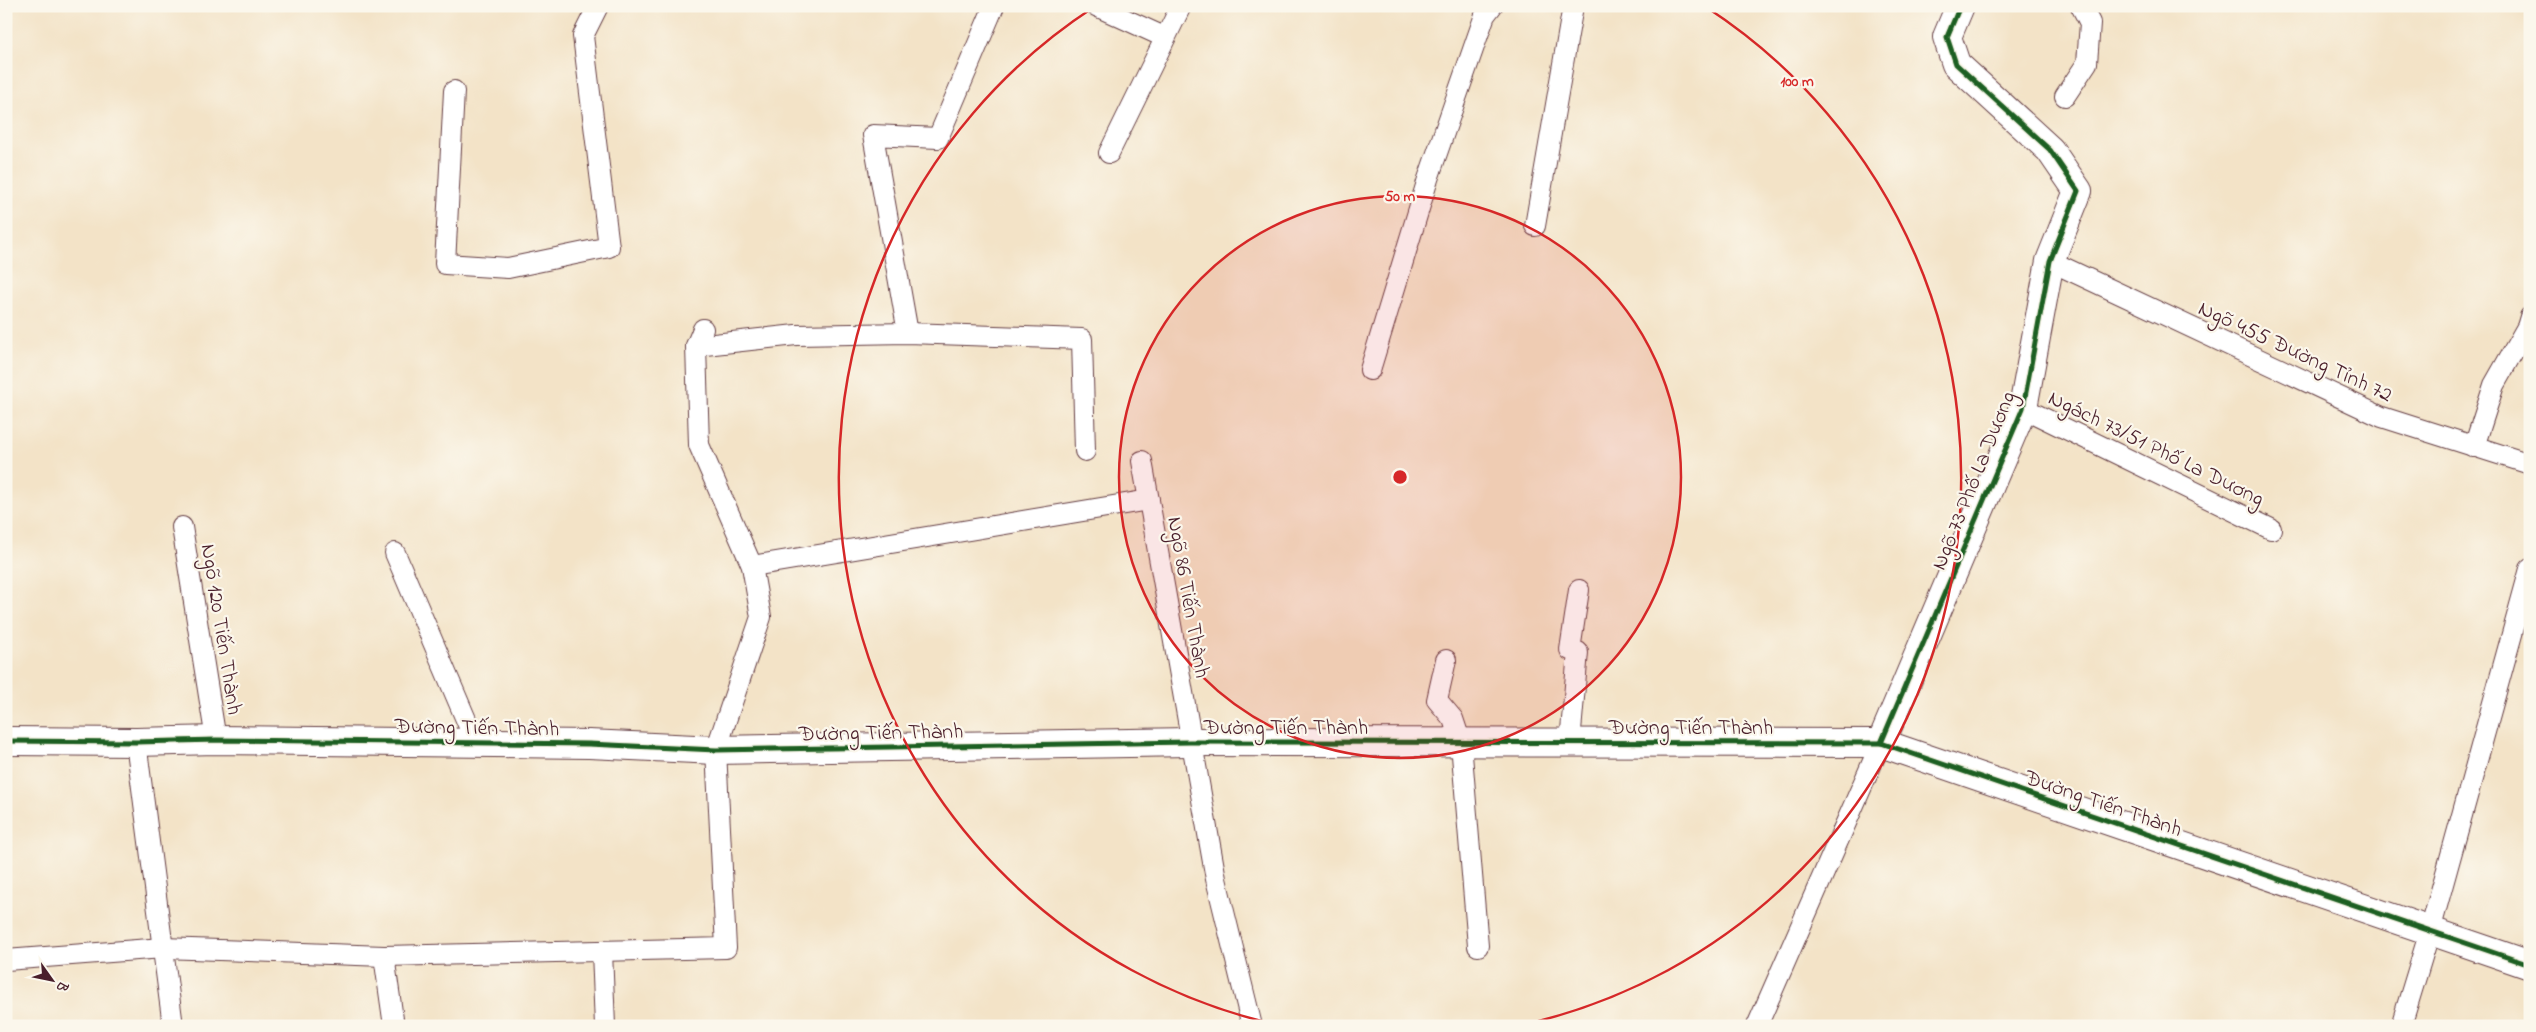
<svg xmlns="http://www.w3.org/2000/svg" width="2536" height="1032" viewBox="0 0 2536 1032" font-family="'Indie Flower',sans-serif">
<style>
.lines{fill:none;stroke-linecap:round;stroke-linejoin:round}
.lane-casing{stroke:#633c42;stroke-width:22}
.street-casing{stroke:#633c42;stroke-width:30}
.lane{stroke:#fff;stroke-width:20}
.street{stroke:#fff;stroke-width:28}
.cycleway-casing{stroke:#fbf7ec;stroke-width:8}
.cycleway{stroke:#1b5e20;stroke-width:5}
.ring{fill:none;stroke:#d62828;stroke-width:2.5}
.labels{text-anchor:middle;stroke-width:4.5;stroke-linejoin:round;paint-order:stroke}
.street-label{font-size:22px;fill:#4a1f2b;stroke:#fbf7ec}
.centre{fill:#d62828;stroke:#fbf7ec;stroke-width:2.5}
.ring-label{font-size:15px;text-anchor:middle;font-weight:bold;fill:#d62828;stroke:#fbf7ec;stroke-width:4.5;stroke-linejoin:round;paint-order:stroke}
</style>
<rect width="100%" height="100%" fill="#fbf7ec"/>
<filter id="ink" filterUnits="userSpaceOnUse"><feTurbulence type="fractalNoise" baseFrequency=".02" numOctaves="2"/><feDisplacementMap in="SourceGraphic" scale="10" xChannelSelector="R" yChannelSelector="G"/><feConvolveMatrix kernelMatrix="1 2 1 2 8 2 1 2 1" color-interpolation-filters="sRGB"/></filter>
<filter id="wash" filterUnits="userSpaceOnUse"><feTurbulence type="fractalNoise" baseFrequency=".0096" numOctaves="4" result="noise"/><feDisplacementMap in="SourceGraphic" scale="20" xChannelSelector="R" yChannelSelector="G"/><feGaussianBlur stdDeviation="1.12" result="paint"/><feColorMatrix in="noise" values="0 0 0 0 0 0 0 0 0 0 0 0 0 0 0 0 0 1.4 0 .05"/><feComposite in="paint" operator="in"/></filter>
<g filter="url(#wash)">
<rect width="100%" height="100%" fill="#f3e3c7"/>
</g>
<g filter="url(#ink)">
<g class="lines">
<!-- lane casing -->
<g class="lane-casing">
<g id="lane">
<polyline points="1096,6 1164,37"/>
<polyline points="454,91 445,264 508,268 609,247 583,36 598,6"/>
<polyline points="2065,96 2087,63 2090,23 2081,6"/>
<polyline points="1109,153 1181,6"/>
<polyline points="1535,226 1573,6"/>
<polyline points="2050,261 2382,417 2530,464"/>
<polyline points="908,333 873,135 938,138 994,6"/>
<polyline points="696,346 796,335 908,333 1082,339 1085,451"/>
<polyline points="1370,370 1428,179 1485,15 1492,6"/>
<polyline points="2023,408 2271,529"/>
<polyline points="2474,447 2494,385 2527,327 2530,317"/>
<polyline points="1142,461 1216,879 1252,1026"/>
<polyline points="182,527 216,740"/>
<polyline points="395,553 476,743"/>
<polyline points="752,566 1149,500"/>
<polyline points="1446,660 1437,700 1453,719 1461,743 1478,946"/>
<polyline points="136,742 173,1026"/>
<polyline points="1570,742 1578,652 1570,650 1579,590"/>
<polyline points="602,951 605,1026"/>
<polyline points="384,956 394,1026"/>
<polyline points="6,960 163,948 384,956 726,948 716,750 761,617 752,566 699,445 696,346 703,329"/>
<polyline points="1757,1026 1881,743"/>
<polyline points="2401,1026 2430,931 2530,569"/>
</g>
</g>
<!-- street casing -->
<g class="street-casing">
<g id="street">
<polyline points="6,741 136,742 216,740 589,744 716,750 1190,742 1881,743 2530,965"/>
<polyline points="1881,743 2023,408 2050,261 2078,191 2050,150 1956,64 1947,37 1960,6"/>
</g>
</g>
<!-- lane -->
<use href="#lane" class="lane"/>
<!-- street -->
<use href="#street" class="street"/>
<!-- cycleway casing -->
<g class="cycleway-casing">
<g id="cycleway">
<polyline points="6,741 136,742 216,740 589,744 716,750 1190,742 1881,743 2530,965"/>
<polyline points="1881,743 2023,408 2050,261 2078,191 2050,150 1956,64 1947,37 1960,6"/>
</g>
</g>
<!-- cycleway -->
<use href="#cycleway" class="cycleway"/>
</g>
</g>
<!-- distance rings -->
<circle cx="1400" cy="477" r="281" fill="#d62828" fill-opacity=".12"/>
<g class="ring">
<circle cx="1400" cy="477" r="281"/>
<path d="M1283 1026A561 561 0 0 1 1094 7M1706 7A561 561 0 0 1 1517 1026"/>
</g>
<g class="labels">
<!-- street labels -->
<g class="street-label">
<text transform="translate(2296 350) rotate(25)" y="8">Ngõ 455 Đường Tỉnh 72</text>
<text transform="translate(2157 447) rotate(26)" y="8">Ngách 73/51 Phố La Dương</text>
<text transform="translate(1972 480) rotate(-68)" y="8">Ngõ 73 Phố La Dương</text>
<text transform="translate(1190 597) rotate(80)" y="8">Ngõ 86 Tiến Thành</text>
<text transform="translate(223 629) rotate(81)" y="8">Ngõ 120 Tiến Thành</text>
<text transform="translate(477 726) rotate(1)" y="8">Đường Tiến Thành</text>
<text x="1286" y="734">Đường Tiến Thành</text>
<text x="1691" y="734">Đường Tiến Thành</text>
<text transform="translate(881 731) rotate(-1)" y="8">Đường Tiến Thành</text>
<text transform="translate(2104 802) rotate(19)" y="8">Đường Tiến Thành</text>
</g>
</g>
<circle cx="1400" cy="477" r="8" class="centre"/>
<g class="ring-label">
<text x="1797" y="86">100 m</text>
<text x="1400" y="201">50 m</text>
</g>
<!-- margin -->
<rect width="2536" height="1032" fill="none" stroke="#fbf7ec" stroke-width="25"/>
<!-- north arrow -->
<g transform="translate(52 980) rotate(123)" stroke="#fbf7ec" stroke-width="4" paint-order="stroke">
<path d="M0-4L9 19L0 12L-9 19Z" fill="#4a1f2b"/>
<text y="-8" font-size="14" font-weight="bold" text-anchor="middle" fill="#4a1f2b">B</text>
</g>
</svg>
